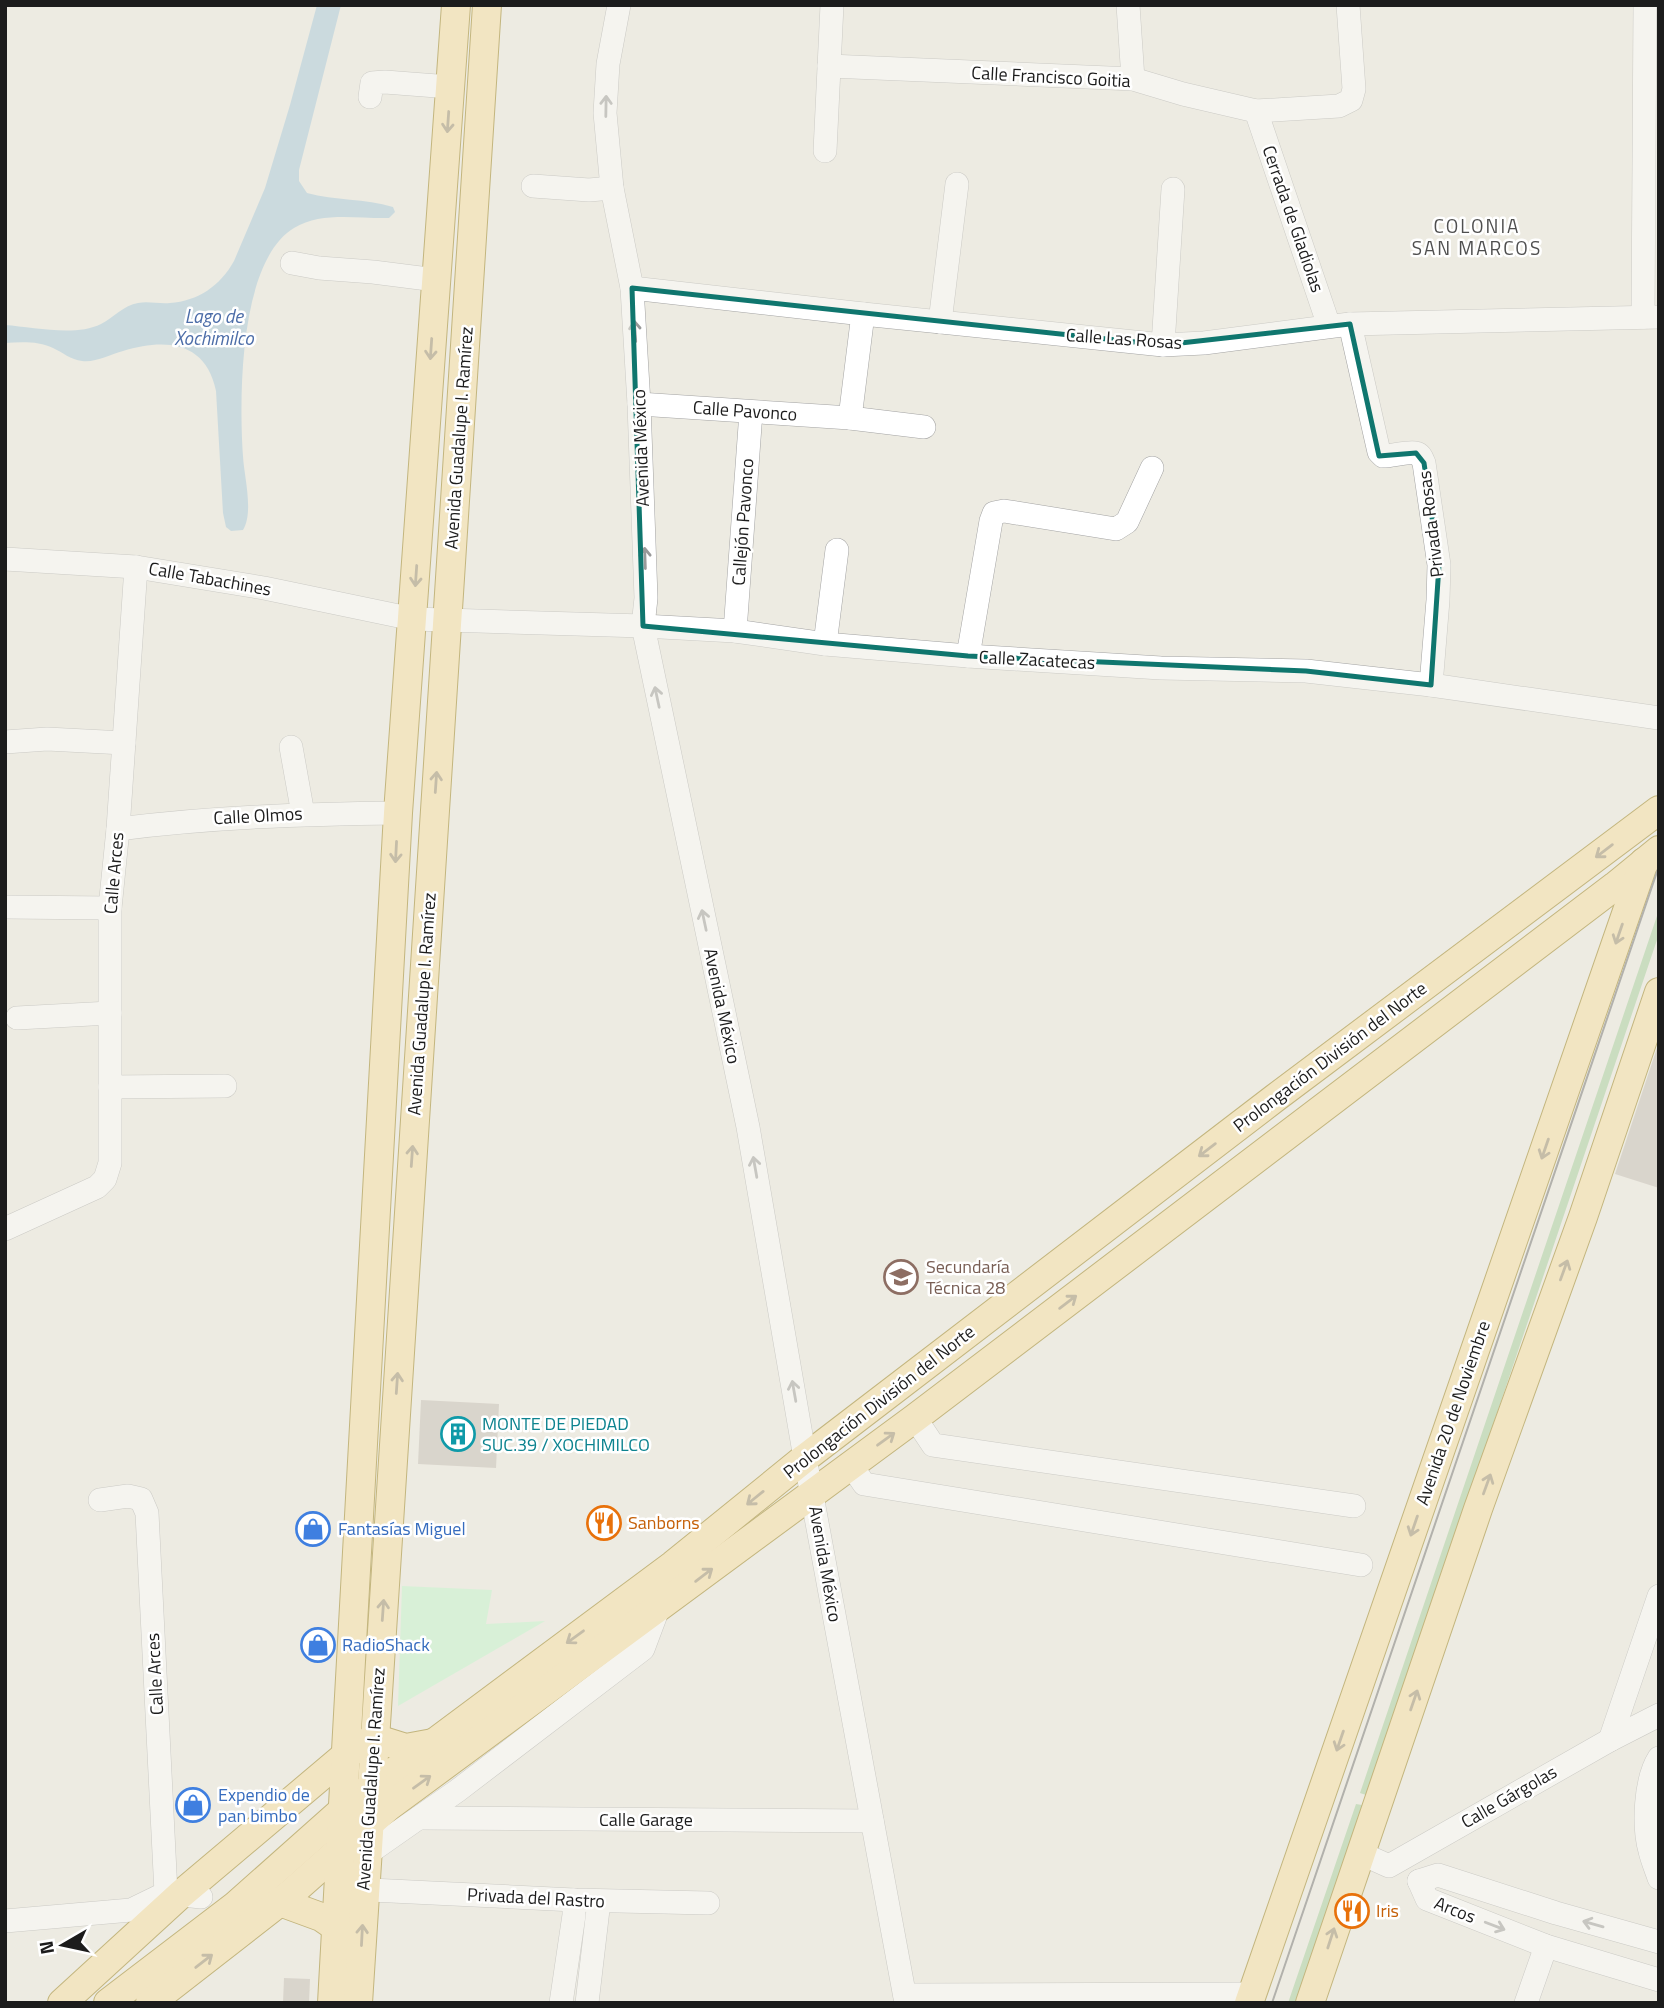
<svg xmlns="http://www.w3.org/2000/svg" width="1664" height="2008" viewBox="0 0 1664 2008" font-family="'Titillium Web',sans-serif">
<style>
.forest{fill:#a0cc98}
.park{fill:#bff7cb}
.water{fill:#a3c6da}
.building{fill:#c2bab2}
.lines{fill:none;stroke-linecap:round;stroke-linejoin:round}
.minor-casing{stroke:#a3a3a3;stroke-width:24}
.major-casing{stroke:#907505;stroke-width:30}
.minor{stroke:#fff;stroke-width:23}
.major{stroke:#f9dd9c;stroke-width:28}
.tram{stroke:#6a6a6a;stroke-width:2}
.oneway{stroke:#999}
.oneway2{stroke:#968662}
.marked{fill:none;stroke:#0f766e;stroke-width:5;stroke-linejoin:round}
.labels{text-anchor:middle;stroke-width:5;stroke-linejoin:round;paint-order:stroke}
.street-label{font-size:18px;fill:#1c1c1c;stroke:#fff}
.education-label{font-size:18px;fill:#785e54;stroke:#fff;text-anchor:start}
.culture-label{font-size:18px;fill:#0d838f;stroke:#fff;text-anchor:start}
.food-label{font-size:18px;fill:#c56008;stroke:#fff;text-anchor:start}
.shop-label{font-size:18px;fill:#366cbe;stroke:#fff;text-anchor:start}
.neighbourhood-label{font-size:19px;letter-spacing:2px;fill:#4f4f4f;stroke:#fff}
.water-label{font-size:19px;font-style:italic;fill:#4c6da8;stroke:#fff}
</style>
<rect width="100%" height="100%" fill="#edebe2"/>
<!-- forest -->
<polygon class="forest" points="1659,910 1659,934 1404,1688 1295,2003 1288,2003 1356,1804 1362,1805 1366,1795 1360,1793"/>
<!-- park -->
<polygon class="park" points="402,1586 492,1590 486,1624 545,1621 398,1706"/>
<!-- water -->
<path class="water" d="M317 5H341L299 170V181L307 193C335 201 365 198 393 207L395 212 389 218C358 219 322 211 294 228 239 261 239 398 243 456 244 476 254 512 243 530L231 531 226 527 223 513 216 391C206 341 165 338 123 351 111 354 95 363 82 361 71 360 62 352 53 348 39 341 21 342 5 343V325C33 327 75 337 101 324 113 318 124 305 138 303 148 301 159 304 170 303 198 301 220 286 234 261L265 188 290 105Z"/>
<!-- building -->
<g class="building">
<polygon points="1658,1045 1659,1046 1659,1188 1615,1174"/>
<polygon points="421,1400 499,1404 496,1468 418,1464"/>
<polygon points="284,1978 310,1979 309,2003 283,2003"/>
</g>
<g class="lines">
<!-- minor casing -->
<g class="minor-casing">
<g id="minor">
<polyline points="619,5 608,64 605,113 612,188 632,288 639,404 646,598 643,626 748,1127 805,1458 906,2003"/>
<polyline points="1128,5 1133,79"/>
<polyline points="829,66 1133,79 1183,94 1256,111 1339,106 1351,100 1354,89 1348,5"/>
<polyline points="370,97 372,83 385,82 450,87"/>
<polyline points="1256,111 1329,326"/>
<polyline points="825,151 832,5"/>
<polyline points="533,186 589,190 612,188"/>
<polyline points="292,263 319,268 373,272 436,280"/>
<polyline points="632,288 863,314 1163,345 1204,343 1350,324 1659,317"/>
<polyline points="1643,317 1645,5"/>
<polyline points="940,322 957,184"/>
<path d="M1350 324 1379 452 1383 456C1392 456 1409 451 1416 453 1421 454 1422 459 1424 463L1439 565 1438 600 1431 685"/>
<polyline points="1163,345 1173,189"/>
<polyline points="639,404 850,418 924,427"/>
<polyline points="850,418 863,314"/>
<polyline points="5,559 136,567 264,588 413,619 643,626 735,631 825,644 968,656 1161,668 1306,671 1431,685 1659,718"/>
<polyline points="735,631 751,412"/>
<polyline points="825,644 837,550"/>
<polyline points="968,656 991,521 994,513 1004,511 1116,529 1127,522 1152,468"/>
<polyline points="5,742 47,739 124,743"/>
<polyline points="291,747 303,814"/>
<path d="M118 829C211 817 304 814 398 813"/>
<polyline points="5,907 110,908"/>
<polyline points="17,1018 110,1013"/>
<polyline points="110,1087 225,1086"/>
<polyline points="5,1229 97,1187 105,1179 110,1163 110,908 118,829 136,567"/>
<polyline points="915,1418 933,1445 1354,1506"/>
<polyline points="851,1465 864,1484 1361,1565"/>
<polyline points="100,1500 128,1496 141,1499 147,1513 166,1893"/>
<polyline points="1610,1740 1659,1596"/>
<path d="M1659 1758C1645 1780 1643 1826 1650 1851 1652 1860 1656 1869 1659 1878"/>
<polyline points="419,1818 872,1821"/>
<polyline points="1360,1853 1389,1866 1610,1740 1659,1715"/>
<polyline points="367,1854 457,1791 643,1649 661,1601"/>
<polyline points="1419,1881 1427,1899 1546,1946 1659,1980"/>
<polyline points="1419,1881 1438,1875 1556,1913 1659,1942"/>
<polyline points="350,1889 574,1900 708,1903"/>
<polyline points="5,1921 131,1910 166,1893 201,1897"/>
<polyline points="905,1995 1252,1994"/>
<polyline points="561,2003 574,1915 574,1900"/>
<polyline points="587,2003 599,1901"/>
<polyline points="1526,2003 1546,1946"/>
</g>
</g>
<!-- major casing -->
<g class="major-casing">
<g id="major">
<polyline points="280,1902 321,1917 337,1928"/>
<polyline points="62,2003 180,1895 346,1755 374,1738 406,1748 433,1743"/>
<polyline points="108,2003 235,1906 343,1810 371,1787 415,1757 673,1565 805,1458 1275,1098 1659,810"/>
<polyline points="150,2003 290,1894 388,1807 915,1418 1615,886 1659,850"/>
<polyline points="332,2003 398,813 456,5"/>
<polyline points="358,2003 487,5"/>
<polyline points="1249,2003 1644,862"/>
<polyline points="1310,2003 1478,1509 1583,1217 1659,992"/>
</g>
</g>
<!-- minor -->
<use href="#minor" class="minor"/>
<!-- major -->
<use href="#major" class="major"/>
<!-- tram -->
<polyline class="tram" points="1272,2003 1659,866"/>
</g>
<!-- one-way arrows -->
<defs><path id="oneway-shaft" d="M-6 0H5M1.5-3L5.5 0L1.5 3" fill="none" stroke-width="1.6" stroke-linecap="round" stroke-linejoin="round" transform="scale(1.75)"/></defs>
<g class="oneway">
<use href="#oneway-shaft" transform="translate(606 106) rotate(-89)"/>
<use href="#oneway-shaft" transform="translate(635 331) rotate(-94)"/>
<use href="#oneway-shaft" transform="translate(645 558) rotate(-92)"/>
<use href="#oneway-shaft" transform="translate(657 697) rotate(-102)"/>
<use href="#oneway-shaft" transform="translate(704 920) rotate(-102)"/>
<use href="#oneway-shaft" transform="translate(755 1167) rotate(-100)"/>
<use href="#oneway-shaft" transform="translate(794 1391) rotate(-100)"/>
<use href="#oneway-shaft" transform="translate(1593 1924) rotate(-164)"/>
<use href="#oneway-shaft" transform="translate(1495 1926) rotate(21)"/>
</g>
<g class="oneway2">
<use href="#oneway-shaft" transform="translate(448 122) rotate(94)"/>
<use href="#oneway-shaft" transform="translate(431 349) rotate(94)"/>
<use href="#oneway-shaft" transform="translate(416 576) rotate(94)"/>
<use href="#oneway-shaft" transform="translate(436 782) rotate(-86)"/>
<use href="#oneway-shaft" transform="translate(1604 851) rotate(143)"/>
<use href="#oneway-shaft" transform="translate(396 852) rotate(93)"/>
<use href="#oneway-shaft" transform="translate(1619 934) rotate(109)"/>
<use href="#oneway-shaft" transform="translate(1545 1149) rotate(109)"/>
<use href="#oneway-shaft" transform="translate(1207 1150) rotate(143)"/>
<use href="#oneway-shaft" transform="translate(412 1156) rotate(-86)"/>
<use href="#oneway-shaft" transform="translate(1564 1270) rotate(-70)"/>
<use href="#oneway-shaft" transform="translate(1068 1302) rotate(-37)"/>
<use href="#oneway-shaft" transform="translate(397 1383) rotate(-86)"/>
<use href="#oneway-shaft" transform="translate(886 1439) rotate(-36)"/>
<use href="#oneway-shaft" transform="translate(1487 1484) rotate(-70)"/>
<use href="#oneway-shaft" transform="translate(755 1498) rotate(141)"/>
<use href="#oneway-shaft" transform="translate(1414 1526) rotate(109)"/>
<use href="#oneway-shaft" transform="translate(704 1575) rotate(-37)"/>
<use href="#oneway-shaft" transform="translate(383 1610) rotate(-86)"/>
<use href="#oneway-shaft" transform="translate(575 1637) rotate(144)"/>
<use href="#oneway-shaft" transform="translate(1414 1700) rotate(-71)"/>
<use href="#oneway-shaft" transform="translate(1340 1741) rotate(109)"/>
<use href="#oneway-shaft" transform="translate(422 1782) rotate(-36)"/>
<use href="#oneway-shaft" transform="translate(362 1935) rotate(-87)"/>
<use href="#oneway-shaft" transform="translate(1331 1938) rotate(-72)"/>
<use href="#oneway-shaft" transform="translate(204 1961) rotate(-38)"/>
</g>
<!-- marked area -->
<path d="M0 0H1664V2008H0ZM632 288 1163 345 1350 324 1379 456 1416 453 1424 463 1439 565 1431 685 1306 671 968 656 643 626Z" fill="#edebe2" fill-opacity=".55" fill-rule="evenodd"/>
<path class="marked" d="M632 288 1163 345 1350 324 1379 456 1416 453 1424 463 1439 565 1431 685 1306 671 968 656 643 626Z"/>
<!-- icons -->
<defs>
<g id="school-ring" transform="scale(1.75)"><circle r="9.5" fill="#fff" stroke="#8d6e63" stroke-width="1.5"/><path d="M0-5L7-2L0 1L-7-2ZM-4 1L0 2.5L4 1V4Q0 6-4 4Z" fill="#8d6e63"/></g>
<g id="building-ring" transform="scale(1.75)"><circle r="9.5" fill="#fff" stroke="#0f9aa8" stroke-width="1.5"/><path d="M-4-6H4V6H1V3H-1V6H-4ZM-2.5-4.3h1.7v1.8h-1.7ZM.8-4.3h1.7v1.8H.8ZM-2.5-1h1.7V.8h-1.7ZM.8-1h1.7V.8H.8Z" fill="#0f9aa8"/></g>
<g id="restaurant-ring" transform="scale(1.75)"><circle r="9.5" fill="#fff" stroke="#e8710a" stroke-width="1.5"/><path d="M-5-6h1v4h1v-4h1v4h1v-4h1v5L-1.5 .5V6h-2V.5L-5-1ZM5-6V6H3V1.5H1.5Q1.5-4 5-6Z" fill="#e8710a"/></g>
<g id="shop-ring" transform="scale(1.75)"><circle r="9.5" fill="#fff" stroke="#3f7fe0" stroke-width="1.5"/><path d="M-5-2.5h2.3a2.7 3.5 0 0 1 5.4 0H5L5.5 6h-11ZM-1.5-2.5h3a1.5 2.3 0 0 0-3 0Z" fill="#3f7fe0"/></g>
</defs>
<g fill-rule="evenodd">
<use href="#school-ring" x="901" y="1277"/>
<use href="#building-ring" x="458" y="1434"/>
<use href="#restaurant-ring" x="604" y="1523"/>
<use href="#shop-ring" x="313" y="1529"/>
<use href="#shop-ring" x="318" y="1645"/>
<use href="#shop-ring" x="193" y="1805"/>
<use href="#restaurant-ring" x="1352" y="1911"/>
</g>
<g class="labels">
<!-- street labels -->
<g class="street-label">
<text transform="translate(1051 77) rotate(3)" y="6">Calle Francisco Goitia</text>
<text transform="translate(1293 219) rotate(71)" y="6">Cerrada de Gladiolas</text>
<text transform="translate(1124 339) rotate(4)" y="6">Calle Las Rosas</text>
<text transform="translate(745 411) rotate(4)" y="6">Calle Pavonco</text>
<text transform="translate(459 438) rotate(-86)" y="6">Avenida Guadalupe I. Ramírez</text>
<text transform="translate(641 448) rotate(-92)" y="6">Avenida México</text>
<text transform="translate(743 522) rotate(-86)" y="6">Callejón Pavonco</text>
<text transform="translate(1431 524) rotate(-97)" y="6">Privada Rosas</text>
<text transform="translate(210 579) rotate(10)" y="6">Calle Tabachines</text>
<text transform="translate(1037 660) rotate(3)" y="6">Calle Zacatecas</text>
<text transform="translate(258 816) rotate(-3)" y="6">Calle Olmos</text>
<text transform="translate(114 873) rotate(-85)" y="6">Calle Arces</text>
<text transform="translate(422 1004) rotate(-86)" y="6">Avenida Guadalupe I. Ramírez</text>
<text transform="translate(722 1006) rotate(78)" y="6">Avenida México</text>
<text transform="translate(1330 1057) rotate(-37)" y="6">Prolongación División del Norte</text>
<text transform="translate(879 1402) rotate(-38)" y="6">Prolongación División del Norte</text>
<text transform="translate(1453 1413) rotate(-71)" y="6">Avenida 20 de Noviembre</text>
<text transform="translate(825 1564) rotate(80)" y="6">Avenida México</text>
<text transform="translate(155 1674) rotate(-93)" y="6">Calle Arces</text>
<text transform="translate(371 1779) rotate(-86)" y="6">Avenida Guadalupe I. Ramírez</text>
<text transform="translate(1509 1797) rotate(-30)" y="6">Calle Gárgolas</text>
<text x="646" y="1826">Calle Garage</text>
<text transform="translate(536 1898) rotate(3)" y="6">Privada del Rastro</text>
<text transform="translate(1455 1910) rotate(22)" y="6">Arcos</text>
</g>
<!-- education labels -->
<g class="education-label">
<text x="926" y="1273">Secundaría<tspan x="926" dy="21">Técnica 28</tspan></text>
</g>
<!-- culture labels -->
<g class="culture-label">
<text x="482" y="1430">MONTE DE PIEDAD<tspan x="482" dy="21">SUC.39 / XOCHIMILCO</tspan></text>
</g>
<!-- food labels -->
<g class="food-label">
<text x="628" y="1529">Sanborns</text>
<text x="1376" y="1917">Iris</text>
</g>
<!-- shop labels -->
<g class="shop-label">
<text x="338" y="1535">Fantasías Miguel</text>
<text x="342" y="1651">RadioShack</text>
<text x="218" y="1801">Expendio de<tspan x="218" dy="21">pan bimbo</tspan></text>
</g>
<!-- neighbourhood labels -->
<g class="neighbourhood-label">
<text x="1477" y="233">COLONIA<tspan x="1477" dy="22">SAN MARCOS</tspan></text>
</g>
<!-- water labels -->
<g class="water-label">
<text x="214" y="323">Lago de<tspan x="214" dy="22">Xochimilco</tspan></text>
</g>
</g>
<!-- border -->
<rect width="1664" height="2008" fill="none" stroke="#1c1c1c" stroke-width="14"/>
<!-- north arrow -->
<g transform="translate(63 1945) rotate(261)" stroke="#ffffff" stroke-width="5" paint-order="stroke">
<path d="M0-5L12 26L0 18L-12 26Z" fill="#1c1c1c"/>
<text y="-10" font-size="19" font-weight="bold" text-anchor="middle" fill="#1c1c1c">N</text>
</g>
</svg>
